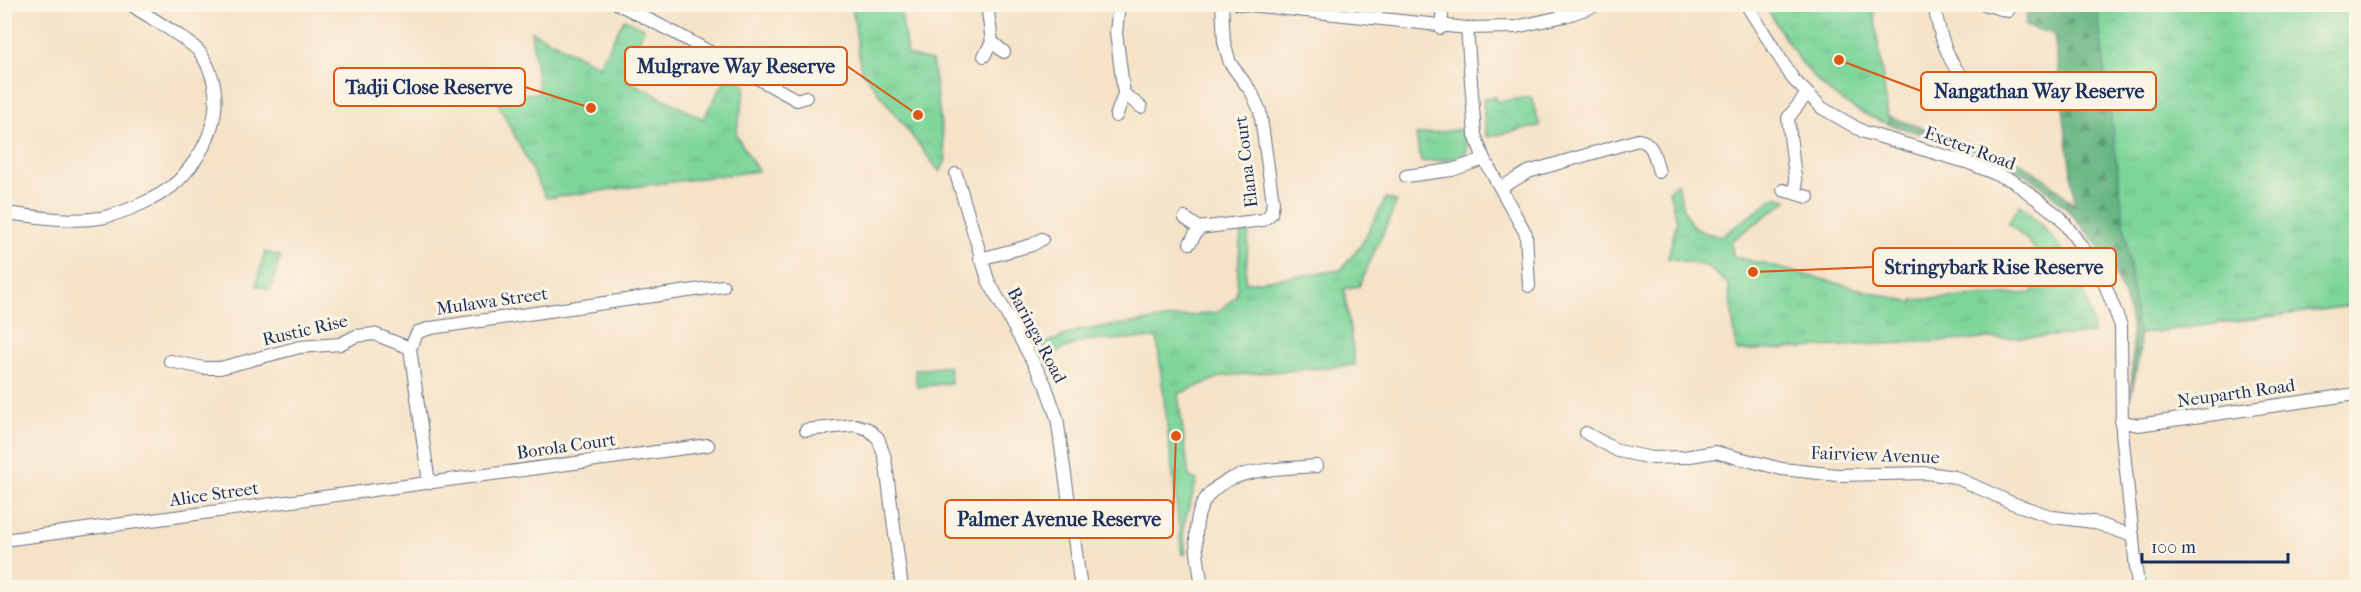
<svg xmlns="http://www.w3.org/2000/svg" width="2361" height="592" viewBox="0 0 2361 592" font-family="'IM FELL French Canon',serif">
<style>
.forest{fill:url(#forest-firs);stroke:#407270;stroke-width:1.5}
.park{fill:url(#park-tufts);stroke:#4c827c;stroke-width:1.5}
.pitch{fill:#7dd59a;stroke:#4c827c;stroke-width:1.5}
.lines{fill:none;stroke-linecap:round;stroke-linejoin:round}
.minor-casing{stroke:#676e83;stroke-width:14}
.minor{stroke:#fff;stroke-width:12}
.labels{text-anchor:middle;stroke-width:6;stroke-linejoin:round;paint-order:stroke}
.street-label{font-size:18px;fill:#1b2f5e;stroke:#fcf5e5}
.leader{fill:none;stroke:#de5710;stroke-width:2}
.callout-dot{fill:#de5710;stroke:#fcf5e5;stroke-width:2}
.callout{fill:#fcf5e5;stroke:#de5710;stroke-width:2}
.callout-label{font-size:20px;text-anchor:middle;font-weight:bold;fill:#1b2f5e}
</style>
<defs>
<pattern id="forest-firs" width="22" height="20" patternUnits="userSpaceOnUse" patternTransform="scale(1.5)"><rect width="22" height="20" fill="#66b682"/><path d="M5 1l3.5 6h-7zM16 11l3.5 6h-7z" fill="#53946e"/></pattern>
<pattern id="park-tufts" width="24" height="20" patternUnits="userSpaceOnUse" patternTransform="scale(1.5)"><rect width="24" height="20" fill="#7dd59a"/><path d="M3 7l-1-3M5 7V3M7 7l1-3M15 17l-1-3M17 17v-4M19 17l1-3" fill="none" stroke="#6bb787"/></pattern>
</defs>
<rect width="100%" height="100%" fill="#fcf5e5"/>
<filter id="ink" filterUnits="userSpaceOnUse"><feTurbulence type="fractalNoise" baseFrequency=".0167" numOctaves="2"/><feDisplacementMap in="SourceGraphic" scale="12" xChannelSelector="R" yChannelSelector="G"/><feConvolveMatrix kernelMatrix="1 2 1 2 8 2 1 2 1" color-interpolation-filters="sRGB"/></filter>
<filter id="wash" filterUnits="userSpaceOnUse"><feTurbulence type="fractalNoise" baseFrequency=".008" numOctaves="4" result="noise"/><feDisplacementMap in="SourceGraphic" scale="24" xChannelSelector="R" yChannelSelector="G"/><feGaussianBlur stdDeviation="1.35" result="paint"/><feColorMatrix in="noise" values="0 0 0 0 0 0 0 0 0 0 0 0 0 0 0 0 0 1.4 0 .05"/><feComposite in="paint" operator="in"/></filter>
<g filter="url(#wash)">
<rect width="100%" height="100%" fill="#f5e2c7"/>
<!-- forest -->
<path class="forest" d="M2054 4 2356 5V305L2139 334 2140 350 2131 396C2132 368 2135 341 2129 314 2118 260 2065 197 2018 170 1979 148 1931 138 1889 124L1888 116 2019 162 2048 181 2075 205 2054 34 2025 26 2028 5 2054 11Z"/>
<!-- park -->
<g class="park">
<polygon points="852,5 900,5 907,55 932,61 946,160 940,172 861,70"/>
<path d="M1765 5H1873L1889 124C1822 101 1799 63 1765 5Z"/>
<polygon points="2097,5 2356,5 2356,305 2138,334"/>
<polygon points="624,19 644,28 625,79 703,119 728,75 746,85 736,135 758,171 546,198 495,97 539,93 531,31 599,66"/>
<polygon points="1495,97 1496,102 1531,97 1540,126 1486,137 1483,98"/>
<path d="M1463 129C1463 135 1467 143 1467 149 1466 162 1431 161 1421 162L1416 135Z"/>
<path d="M1677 183C1686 215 1684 233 1722 236L1777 196 1788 200 1731 241 1733 256 1913 303V300L2032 293 2045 261 2026 239 2008 223 2020 205C2061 240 2088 280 2093 334L1737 351 1728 284 1706 266 1668 258 1677 221 1669 191Z"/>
<polygon points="1386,198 1397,202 1359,286 1344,289 1355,365 1223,376 1178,394 1189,477 1197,480 1183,527 1186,554 1182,555 1157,338 1084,341 1047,355 1041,345 1079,330 1218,312 1236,296 1241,233 1249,232 1245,283 1341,270 1361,245"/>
</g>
<!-- pitch -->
<g class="pitch">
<polygon points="265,252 280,256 271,290 256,285"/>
<polygon points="949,366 951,383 917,387 915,370"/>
</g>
</g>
<g filter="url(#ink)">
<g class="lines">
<!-- minor casing -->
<g class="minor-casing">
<g id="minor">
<polyline points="618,4 677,34 797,100 806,97"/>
<polyline points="987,4 992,42"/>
<polyline points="1119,4 1116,33 1124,94"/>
<polyline points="1239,4 1467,28 1516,27 1565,16 1600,4"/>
<polyline points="1746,4 1793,79 1822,108 1864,132 1969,163 2013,181 2060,217 2087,254 2102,277 2121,326 2122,432 2138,588"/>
<path d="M1934 4C1940 41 1952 78 1986 97"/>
<polyline points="1984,4 2008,11"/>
<polyline points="1441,28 1443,4"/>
<polyline points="1467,28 1475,135 1484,159 1526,234 1529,286"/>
<polyline points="984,56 992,42 1004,52"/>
<polyline points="1116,116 1124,94 1141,107"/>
<polyline points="956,174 988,280 1045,384 1057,418 1081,588"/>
<polyline points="1406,176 1452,170 1484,159"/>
<path d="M1502 187 1528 172 1638 140C1654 142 1655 159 1659 172"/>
<polyline points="1783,190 1808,197"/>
<polyline points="1797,194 1788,118 1806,95"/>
<path d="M4 213C35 216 69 223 100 218 122 214 162 197 178 181 212 146 230 98 201 54 194 42 145 15 130 4"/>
<polyline points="1185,218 1199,228 1190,243"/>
<polyline points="1199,228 1263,220 1271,214 1273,202 1260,111 1252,93 1230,63 1224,42 1222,4"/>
<polyline points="980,259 1032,245 1042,239"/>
<polyline points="170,361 204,368 220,368 300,347 340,344 356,336 374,334 410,348"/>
<polyline points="2121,421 2138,425 2356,394"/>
<polyline points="806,430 855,425 868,429 878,438 885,458 902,588"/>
<polyline points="1586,433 1618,451 1652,458 1684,457 1715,452 1782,469 1837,475 1927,473 1955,477 2012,503 2053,517 2093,522 2133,536"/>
<polyline points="429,483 410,348 418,332 431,328 723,286"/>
<polyline points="4,540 708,445"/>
<path d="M1202 588C1200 571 1196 553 1196 536 1195 466 1268 470 1317 466"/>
<polyline points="1700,588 1701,587"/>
</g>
</g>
<!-- minor -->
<use href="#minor" class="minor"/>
</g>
</g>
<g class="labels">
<!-- street labels -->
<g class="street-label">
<text transform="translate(1970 148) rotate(20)" y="6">Exeter Road</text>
<text transform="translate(1246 162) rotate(-97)" y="6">Elana Court</text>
<text transform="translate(492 301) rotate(-8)" y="6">Mulawa Street</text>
<text transform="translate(305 330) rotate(-13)" y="6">Rustic Rise</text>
<text transform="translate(1037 335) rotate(62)" y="6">Baringa Road</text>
<text transform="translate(2236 393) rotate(-8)" y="6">Neuparth Road</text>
<text transform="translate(566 446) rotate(-8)" y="6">Borola Court</text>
<text transform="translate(1875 455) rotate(2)" y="6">Fairview Avenue</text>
<text transform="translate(214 494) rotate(-8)" y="6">Alice Street</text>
</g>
</g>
<!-- callouts -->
<path class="leader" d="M918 115L847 66M591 108L525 87M1839 60L1921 91M1753 272L1873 267M1176 436L1173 519"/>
<g class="callout-dot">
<circle cx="918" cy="115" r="6"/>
<circle cx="591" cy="108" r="6"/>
<circle cx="1839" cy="60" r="6"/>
<circle cx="1753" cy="272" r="6"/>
<circle cx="1176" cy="436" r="6"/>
</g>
<g class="callout">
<rect x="625" y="47" width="222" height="38" rx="6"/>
<rect x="334" y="68" width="191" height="38" rx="6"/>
<rect x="1921" y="72" width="235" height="38" rx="6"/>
<rect x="1873" y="248" width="243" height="38" rx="6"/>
<rect x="945" y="500" width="228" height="38" rx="6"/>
</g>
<g class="callout-label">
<text x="736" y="73">Mulgrave Way Reserve</text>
<text x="429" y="94">Tadji Close Reserve</text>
<text x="2039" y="98">Nangathan Way Reserve</text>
<text x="1994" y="274">Stringybark Rise Reserve</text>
<text x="1059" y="526">Palmer Avenue Reserve</text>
</g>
<!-- margin -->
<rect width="2361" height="592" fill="none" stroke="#fcf5e5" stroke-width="24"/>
<!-- scale -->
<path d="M2142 553v9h146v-9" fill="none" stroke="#1b2f5e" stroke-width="3"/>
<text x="2151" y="553" font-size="18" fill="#1b2f5e" stroke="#fcf5e5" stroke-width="4.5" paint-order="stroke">100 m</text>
</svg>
